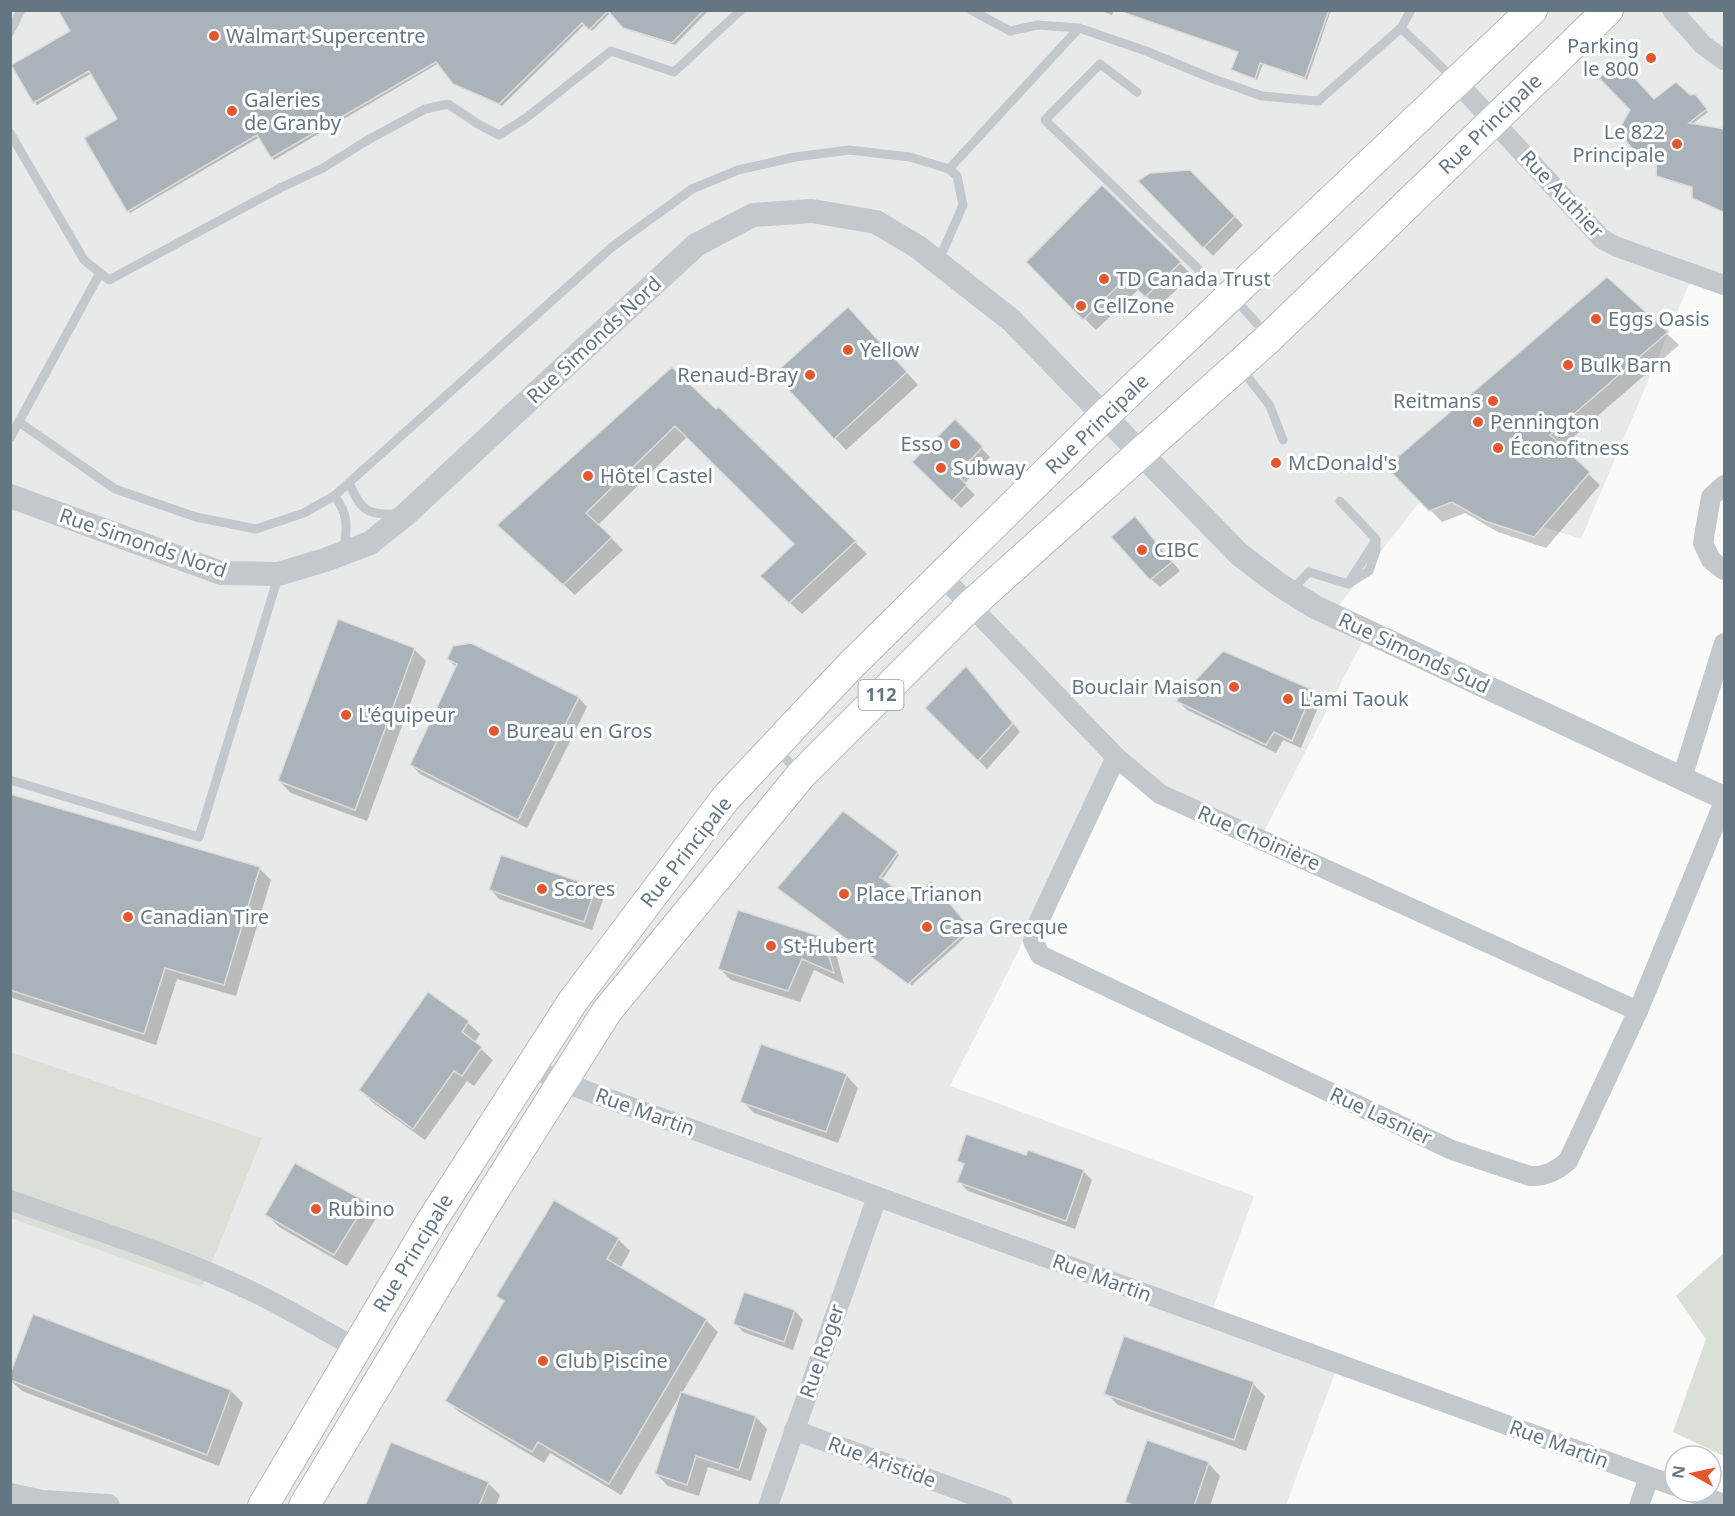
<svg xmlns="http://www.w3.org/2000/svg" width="1735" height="1516" viewBox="0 0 1735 1516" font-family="'Noto Sans',sans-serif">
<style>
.built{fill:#e8e9e9}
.green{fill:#dadfd7}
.shadow{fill:#0003}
.building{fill:#aab3b9;stroke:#dcdcda;stroke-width:1.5}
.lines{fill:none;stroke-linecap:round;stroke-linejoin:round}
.primary-casing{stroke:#b5babe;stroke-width:32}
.service{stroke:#c3c8cc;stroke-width:9}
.minor{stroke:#c3c8cc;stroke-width:20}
.tertiary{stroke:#c3c8cc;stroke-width:24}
.primary{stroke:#fff;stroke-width:30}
.poi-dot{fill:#e4572e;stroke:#fff;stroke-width:2}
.labels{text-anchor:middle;stroke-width:6;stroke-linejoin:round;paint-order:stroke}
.shield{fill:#fff;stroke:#939fa8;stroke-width:1.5}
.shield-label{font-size:18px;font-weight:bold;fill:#657683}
.poi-label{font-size:20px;fill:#657683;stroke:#fff;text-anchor:start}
.street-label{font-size:20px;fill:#657683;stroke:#fff}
</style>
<rect width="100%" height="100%" fill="#fafaf8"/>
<!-- built -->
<polygon class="built" points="10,11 1724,11 1724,285 1693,275 1581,539 1429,490 1336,609 1368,631 1260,839 1160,794 1116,757 950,1086 1254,1196 1207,1324 1078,1277 1335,1373 1286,1505 11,1505"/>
<!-- green -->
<g class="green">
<polygon points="10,1052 262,1138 202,1287 11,1218"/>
<polygon points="1724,1253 1724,1456 1673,1432 1706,1339 1676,1296"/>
</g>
<!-- shadow -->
<g class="shadow">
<polygon points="60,10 709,10 675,45 627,30 611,12 592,31 585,24 502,106 457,86 439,63 274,160 260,137 130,213 128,211 119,119 92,73 37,105 13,65 72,31"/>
<polygon points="1099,10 1114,10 1112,15"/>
<polygon points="1118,10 1331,10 1307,80 1263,64 1257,80 1233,70 1239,53"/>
<polygon points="1689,97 1697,98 1708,112 1691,125 1724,131 1724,213 1696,200 1694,197 1693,188 1660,178 1658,176 1659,159 1643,159 1640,156 1654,101"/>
<polygon points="1190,171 1243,225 1213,256 1141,181"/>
<polygon points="1102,187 1192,275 1158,307 1139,289 1096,330 1028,262"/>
<polygon points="1607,279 1679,345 1561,448 1600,485 1546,548 1498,532 1465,513 1442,522 1388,467"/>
<polygon points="860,321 918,385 846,450 835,438"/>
<polygon points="672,369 716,411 719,409 867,554 802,614 774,588 796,544 687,437 598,525 623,550 575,595 511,537"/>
<polygon points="955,421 990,457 964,484 975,495 961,508 915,462"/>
<polygon points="1135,518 1180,571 1160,587 1151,579"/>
<polygon points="471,644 579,698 587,707 527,828 420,774 411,765 457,668 448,659"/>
<polygon points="414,649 426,661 367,821 291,793 279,781"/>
<polygon points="974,677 1020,732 987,769 927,708"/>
<polygon points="1312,691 1321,700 1301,748 1283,740 1276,753 1187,710 1178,701"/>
<polygon points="10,795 259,868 271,880 236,996 177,979 156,1045 10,997"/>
<polygon points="897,853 899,855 882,880 911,902 931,883 972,931 912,985 782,890"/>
<polygon points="595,888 604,897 592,930 499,899 491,890"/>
<polygon points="822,938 835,950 844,984 814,970 800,1002 731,980 719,968"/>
<polygon points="429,994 468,1023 480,1034 474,1043 493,1060 474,1086 467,1081 425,1140 372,1102 361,1090"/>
<polygon points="762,1046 847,1076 858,1088 838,1143 754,1113 742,1101"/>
<polygon points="1027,1157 1083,1171 1092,1180 1075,1229 968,1191 959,1182 965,1167 959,1161"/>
<polygon points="296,1165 367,1203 378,1215 347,1266 279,1227 267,1215"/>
<polygon points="555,1202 618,1239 630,1251 620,1269 706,1320 718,1332 682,1393 756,1417 767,1429 751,1481 708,1467 699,1496 668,1486 656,1474 679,1397 621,1495 550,1453 544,1463 459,1412 447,1400 505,1303 498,1296"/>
<polygon points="795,1311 803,1320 793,1350 743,1332 735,1323"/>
<polygon points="34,1316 231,1391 243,1403 219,1466 22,1391 10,1380"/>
<polygon points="1125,1338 1253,1384 1265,1396 1246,1451 1118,1405 1106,1393"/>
<polygon points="1148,1442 1209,1464 1220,1476 1210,1506 1131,1506 1127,1501"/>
<polygon points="488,1483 500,1495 496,1506 366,1506"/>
</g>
<!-- building -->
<g class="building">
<polygon points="58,10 704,10 672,43 623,28 608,11 589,30 582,23 499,104 453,84 436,62 271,158 257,135 127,212 84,138 117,119 89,71 33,103 11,65 70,31"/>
<polygon points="1126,10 1329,10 1305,78 1260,63 1255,79 1231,70 1238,52 1125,13"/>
<polygon points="1618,60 1654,99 1676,82 1690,95 1695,94 1707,109 1689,123 1725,129 1725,213 1692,198 1692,187 1656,176 1657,157 1639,157 1618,131 1630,110 1599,78"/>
<polygon points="1190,170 1235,216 1203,248 1138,181 1150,173"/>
<polygon points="1102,185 1181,262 1145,297 1126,278 1083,320 1026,262"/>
<polygon points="1607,277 1668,332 1550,435 1590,472 1534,537 1485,521 1452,502 1429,511 1386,467"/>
<polygon points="848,307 907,372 834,439 774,374"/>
<polygon points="672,367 716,409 719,407 856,541 789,603 760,576 794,544 675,426 586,513 612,537 563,585 497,525"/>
<polygon points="955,419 983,447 956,474 967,485 952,501 912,462"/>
<polygon points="1135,516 1172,562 1150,580 1111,537"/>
<polygon points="338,619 415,648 355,810 278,781"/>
<polygon points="471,643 579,697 518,820 410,765 457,664 447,659 453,646"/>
<polygon points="1223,651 1313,690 1292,741 1274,732 1266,745 1176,701"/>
<polygon points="966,666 1013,723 978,761 925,708"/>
<polygon points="10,794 260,867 224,985 165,968 144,1034 10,990"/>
<polygon points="843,811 898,852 880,877 911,900 931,881 970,928 908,984 777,888"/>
<polygon points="501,855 596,887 584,922 489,890"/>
<polygon points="738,910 823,937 834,973 802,959 788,991 718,969"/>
<polygon points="428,992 469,1021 462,1032 482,1047 462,1076 454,1071 413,1129 359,1090"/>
<polygon points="761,1044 847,1074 826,1132 740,1102"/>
<polygon points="966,1134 1026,1155 1028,1150 1084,1170 1066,1221 957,1182 964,1164 957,1161"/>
<polygon points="295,1163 367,1202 334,1255 265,1215"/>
<polygon points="554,1200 619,1238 607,1259 707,1319 609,1484 538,1442 532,1452 445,1401 504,1301 496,1296"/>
<polygon points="744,1292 795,1310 784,1342 733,1324"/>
<polygon points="33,1314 231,1390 207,1455 10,1380 10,1374"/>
<polygon points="1124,1336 1254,1382 1234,1440 1104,1394"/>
<polygon points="681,1392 756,1416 739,1470 696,1456 687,1485 655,1474"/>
<polygon points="1147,1440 1209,1462 1194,1506 1136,1506 1125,1502"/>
<polygon points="391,1442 489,1482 479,1506 365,1506"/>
</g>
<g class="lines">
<!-- primary casing -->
<g class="primary-casing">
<g id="primary">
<polyline points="263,1506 431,1222 573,1001 725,799 851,665 1105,415 1532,10"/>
<polyline points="304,1506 483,1208 607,1011 801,775 971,605 1269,338 1608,10"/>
</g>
</g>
<!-- service -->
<g class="service">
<polyline points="971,10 1010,31 1038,25 1079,28 1146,51 1211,78 1262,96 1318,101 1401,28 1411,10"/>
<polyline points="1401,28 1453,78"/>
<polyline points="10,32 21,10"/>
<polyline points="1137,92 1100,64 1045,120 1225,295"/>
<polyline points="10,133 84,260 109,280 280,188 323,168 366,141 425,109 448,104 478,124 499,135 526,118 611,51 674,72 741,10"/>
<polyline points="949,169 1079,28"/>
<polyline points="1235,299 1268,336"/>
<polyline points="1241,368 1270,406 1283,440"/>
<polyline points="19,422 115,489 196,517 256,529 304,513 334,496 612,247 692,189 738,170 795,157 849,150 910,157 949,169 957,176 963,205 939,260"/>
<polyline points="10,438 100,273"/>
<path d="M349 483C363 513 366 514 399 514"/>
<path d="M334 496C349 513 347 528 344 550"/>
<polyline points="1349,582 1376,540"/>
<polyline points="1292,590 1309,572 1348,584 1369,571 1376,550 1376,539 1340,501"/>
<polyline points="776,748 797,771"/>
<polyline points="10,780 199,837 278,577"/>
</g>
<!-- minor -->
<g class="minor">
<polyline points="1672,10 1703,45 1724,60"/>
<polyline points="1457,82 1602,239 1617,247 1724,285"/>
<polyline points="1724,485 1711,497 1703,543 1711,560 1724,570"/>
<polyline points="942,576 1116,757 1160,794 1638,1011"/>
<path d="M1116 757 1037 925 1033 941 1040 955 1452 1150 1530 1176C1545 1177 1556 1171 1568 1161L1638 1011 1724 802"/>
<polyline points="1682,778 1724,643"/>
<polyline points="530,1067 562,1082 1675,1486"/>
<path d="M10 1200C91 1229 174 1254 251 1291 287 1308 321 1329 356 1348"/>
<polyline points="794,1430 1003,1506"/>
<polyline points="1691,1492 1724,1504"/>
<polyline points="768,1506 877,1197"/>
<polyline points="1639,1506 1649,1477"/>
</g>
<!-- tertiary -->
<g class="tertiary">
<polyline points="10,496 221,573 278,574 325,560 370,543 405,515 696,245 753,215 812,211 876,222 918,247 1011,320 1239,554 1278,584 1315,607 1724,798"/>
<polyline points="10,1495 42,1502 108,1506"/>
</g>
<!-- primary -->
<use href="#primary" class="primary"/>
</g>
<!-- markers -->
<g class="poi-dot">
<circle cx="214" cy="36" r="6"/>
<circle cx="1651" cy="58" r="6"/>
<circle cx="232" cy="111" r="6"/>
<circle cx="1677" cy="144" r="6"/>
<circle cx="1104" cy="279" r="6"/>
<circle cx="1081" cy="306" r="6"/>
<circle cx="1596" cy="319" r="6"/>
<circle cx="848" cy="350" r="6"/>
<circle cx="1568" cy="365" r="6"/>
<circle cx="810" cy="375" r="6"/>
<circle cx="1493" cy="401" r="6"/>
<circle cx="1478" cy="422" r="6"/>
<circle cx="955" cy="444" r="6"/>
<circle cx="1498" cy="448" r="6"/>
<circle cx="1276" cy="463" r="6"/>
<circle cx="941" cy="468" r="6"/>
<circle cx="588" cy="476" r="6"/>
<circle cx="1142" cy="550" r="6"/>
<circle cx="1234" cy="687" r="6"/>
<circle cx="1288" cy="699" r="6"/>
<circle cx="346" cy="715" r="6"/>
<circle cx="494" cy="731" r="6"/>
<circle cx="542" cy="889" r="6"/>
<circle cx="844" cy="894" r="6"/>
<circle cx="128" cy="917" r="6"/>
<circle cx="927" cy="927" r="6"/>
<circle cx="771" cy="946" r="6"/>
<circle cx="316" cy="1209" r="6"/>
<circle cx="543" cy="1361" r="6"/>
</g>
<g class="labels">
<!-- shield labels -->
<rect class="shield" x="858.5" y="680" width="45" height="30" rx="4.5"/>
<g class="shield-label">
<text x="881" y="701">112</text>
</g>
<!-- poi labels -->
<g class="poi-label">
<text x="226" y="43">Walmart Supercentre</text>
<text x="1639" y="53" text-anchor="end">Parking<tspan x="1639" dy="23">le 800</tspan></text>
<text x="244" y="107">Galeries<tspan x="244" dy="23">de Granby</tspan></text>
<text x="1665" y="139" text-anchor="end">Le 822<tspan x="1665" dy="23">Principale</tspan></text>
<text x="1116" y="286">TD Canada Trust</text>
<text x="1093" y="313">CellZone</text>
<text x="1608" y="326">Eggs Oasis</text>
<text x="860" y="357">Yellow</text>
<text x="1580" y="372">Bulk Barn</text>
<text x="798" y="382" text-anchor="end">Renaud-Bray</text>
<text x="1481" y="408" text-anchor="end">Reitmans</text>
<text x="1490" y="429">Pennington</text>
<text x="943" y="451" text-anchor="end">Esso</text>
<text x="1510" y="455">Éconofitness</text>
<text x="1288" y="470">McDonald's</text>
<text x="953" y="475">Subway</text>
<text x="600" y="483">Hôtel Castel</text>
<text x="1154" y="557">CIBC</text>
<text x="1222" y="694" text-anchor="end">Bouclair Maison</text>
<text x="1300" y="706">L'ami Taouk</text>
<text x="358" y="722">L'équipeur</text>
<text x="506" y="738">Bureau en Gros</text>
<text x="554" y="896">Scores</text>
<text x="856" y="901">Place Trianon</text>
<text x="140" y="924">Canadian Tire</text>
<text x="939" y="934">Casa Grecque</text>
<text x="783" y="953">St-Hubert</text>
<text x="328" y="1216">Rubino</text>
<text x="555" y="1368">Club Piscine</text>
</g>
<!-- street labels -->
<g class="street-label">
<text transform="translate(1490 124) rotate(-44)" y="7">Rue Principale</text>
<text transform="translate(1562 194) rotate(47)" y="7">Rue Authier</text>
<text transform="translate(594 340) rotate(-43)" y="7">Rue Simonds Nord</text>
<text transform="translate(1097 424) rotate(-44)" y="7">Rue Principale</text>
<text transform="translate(143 543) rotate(19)" y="7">Rue Simonds Nord</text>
<text transform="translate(1414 653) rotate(25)" y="7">Rue Simonds Sud</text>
<text transform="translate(1259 838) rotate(24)" y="7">Rue Choinière</text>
<text transform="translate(686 852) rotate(-52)" y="7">Rue Principale</text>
<text transform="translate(645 1112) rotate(20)" y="7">Rue Martin</text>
<text transform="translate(1381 1116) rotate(25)" y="7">Rue Lasnier</text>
<text transform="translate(413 1253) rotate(-59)" y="7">Rue Principale</text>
<text transform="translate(1102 1278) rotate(20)" y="7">Rue Martin</text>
<text transform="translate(822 1351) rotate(-71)" y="7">Rue Roger</text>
<text transform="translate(1559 1444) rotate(20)" y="7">Rue Martin</text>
<text transform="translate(882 1462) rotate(20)" y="7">Rue Aristide</text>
</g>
</g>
<!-- border -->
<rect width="1735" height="1516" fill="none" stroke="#657683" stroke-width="24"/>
<!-- north arrow -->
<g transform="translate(1693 1474) rotate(278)"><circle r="28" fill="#ffffff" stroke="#c1c8cd" stroke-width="1.5"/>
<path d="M0-4.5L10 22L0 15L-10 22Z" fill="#e4572e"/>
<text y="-9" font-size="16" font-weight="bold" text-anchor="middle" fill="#657683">N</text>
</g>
</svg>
